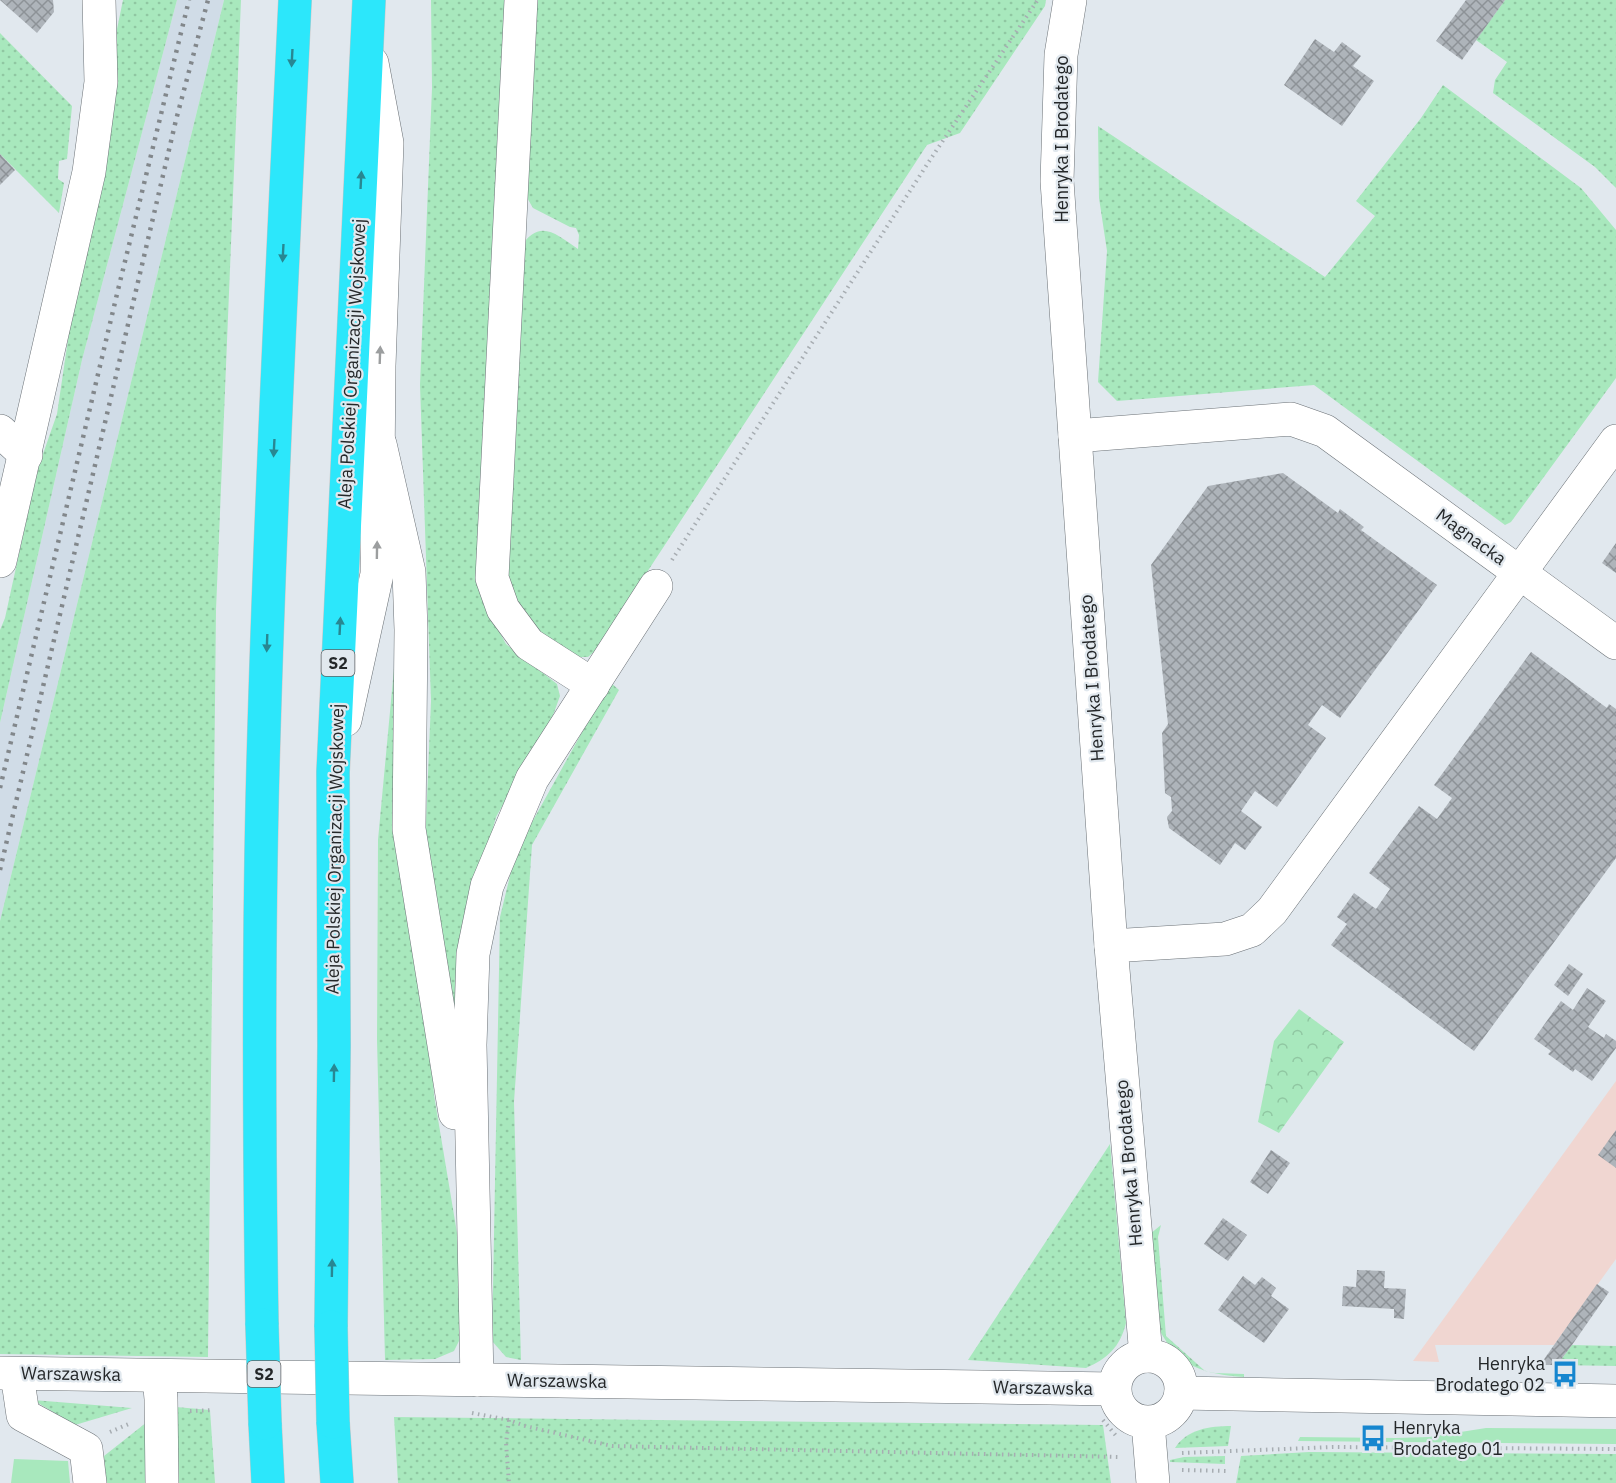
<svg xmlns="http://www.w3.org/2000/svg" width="1616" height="1483" viewBox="0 0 1616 1483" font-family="'IBM Plex Sans',sans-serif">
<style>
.industrial{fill:#f0d6d1}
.built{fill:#d0dce7}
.grass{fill:url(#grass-dots)}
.park{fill:url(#park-crowns)}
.garden{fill:#a8e8bd}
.building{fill:url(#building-cross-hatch)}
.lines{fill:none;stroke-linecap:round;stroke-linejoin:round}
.minor-casing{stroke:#6b7176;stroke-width:34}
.highway-casing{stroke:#c6c7c7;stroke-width:34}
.path{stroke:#a7adb2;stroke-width:4;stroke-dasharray:1.5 4.5;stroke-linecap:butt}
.minor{stroke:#fff;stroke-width:33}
.highway{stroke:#2ce7fb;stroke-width:33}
.rail{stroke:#82878b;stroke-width:4.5;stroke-dasharray:3 6;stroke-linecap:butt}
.highway-bridge-casing{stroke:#c6c7c7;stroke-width:34;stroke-linecap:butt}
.highway-bridge{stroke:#2ce7fb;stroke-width:33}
.oneway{fill:#288792}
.oneway2{fill:#9c9e9f}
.labels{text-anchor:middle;stroke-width:4.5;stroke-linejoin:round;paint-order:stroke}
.shield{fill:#e1e8ee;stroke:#5d6164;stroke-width:1.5}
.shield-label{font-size:16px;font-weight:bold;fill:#242729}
.street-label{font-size:18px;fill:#242729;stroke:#e1e8ee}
.poi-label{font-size:18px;fill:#242729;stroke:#e1e8ee;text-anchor:end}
</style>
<defs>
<pattern id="grass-dots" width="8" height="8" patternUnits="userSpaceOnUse" patternTransform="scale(1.5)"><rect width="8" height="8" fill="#a8e8bd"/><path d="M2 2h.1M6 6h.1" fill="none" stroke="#90c7a2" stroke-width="1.8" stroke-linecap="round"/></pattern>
<pattern id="park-crowns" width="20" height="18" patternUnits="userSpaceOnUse" patternTransform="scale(1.5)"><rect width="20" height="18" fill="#a8e8bd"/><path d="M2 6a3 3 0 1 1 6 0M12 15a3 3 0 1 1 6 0" fill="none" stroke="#90c7a2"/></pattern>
<pattern id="building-cross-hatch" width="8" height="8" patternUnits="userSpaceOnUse" patternTransform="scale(1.5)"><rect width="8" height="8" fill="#aeb4ba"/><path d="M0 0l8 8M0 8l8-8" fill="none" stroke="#8d9297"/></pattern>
</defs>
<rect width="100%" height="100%" fill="#e1e8ee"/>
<!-- industrial -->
<polygon class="industrial" points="1616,1081 1616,1259 1554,1345 1435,1345 1439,1362 1413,1361"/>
<!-- built -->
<polygon class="built" points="177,0 224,0 0,921 0,723 82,360"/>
<!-- grass -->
<g class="grass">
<polygon points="123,0 177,0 82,360 0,723 0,630 5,618 37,471 57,414 74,299 105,153 117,29"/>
<polygon points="224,0 241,0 216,610 208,1357 0,1354 0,921"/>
<polygon points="431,0 510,0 494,622 506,644 557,684 560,696 552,718 496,817 470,911 460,1071 425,847 431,701 420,385 432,88"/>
<path d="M533 0H1046L1045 6 960 133 927 145 596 650 588 657H576L559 650 524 618 506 572 520 248C539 218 555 233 578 249L579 235 576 228 570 227 533 208 523 191Z"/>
<polygon points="1505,0 1616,0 1616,188 1595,167 1493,93 1495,80 1507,62 1476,40"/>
<polygon points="0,33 72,106 67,159 59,161 58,179 64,183 59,213 0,154"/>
<polygon points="1443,85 1581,188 1616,230 1616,378 1511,522 1505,525 1314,385 1117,401 1098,382 1107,251 1099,198 1098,126 1325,277 1375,216 1356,201 1421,118"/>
<polygon points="395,658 430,1035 434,1095 462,1263 463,1333 454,1351 435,1359 385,1360 377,1040 378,840"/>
<polygon points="610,682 619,690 532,845 514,1102 521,1360 506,1357 492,1341 500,917 516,851"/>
<path d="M1110 1144 1126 1323C1120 1347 1108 1358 1086 1368L968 1360Z"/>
<path d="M1161 1225 1158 1237 1166 1336 1205 1371 1215 1373 1244 1374V1377C1204 1374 1178 1367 1159 1329L1150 1234Z"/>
<polygon points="1572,1345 1616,1346 1616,1366 1557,1365"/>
<polygon points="33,1400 132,1408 75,1425"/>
<polygon points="176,1407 210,1410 215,1483 173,1483"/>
<polygon points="394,1417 1103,1425 1111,1483 398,1483"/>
<polygon points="147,1422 149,1483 106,1483 104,1456"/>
<path d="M1231 1426 1228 1446 1175 1448C1187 1429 1210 1426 1231 1426Z"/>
<polygon points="1309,1452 1616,1454 1616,1483 1236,1483 1241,1456"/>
<polygon points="1225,1456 1225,1464 1170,1462 1170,1460 1184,1457"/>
</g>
<!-- park -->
<polygon class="park" points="1299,1009 1344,1042 1279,1133 1258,1122 1274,1041"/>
<!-- garden -->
<g class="garden">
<polygon points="1486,1428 1616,1429 1616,1444 1298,1441 1300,1437 1396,1438 1429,1437"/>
<polygon points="14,1459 68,1461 70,1483 11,1483"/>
</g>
<!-- building -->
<g class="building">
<polygon points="0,0 53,0 54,12 37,33"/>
<polygon points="1466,0 1505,0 1462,60 1436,41"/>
<polygon points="1315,39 1334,52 1342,42 1361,56 1353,66 1374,81 1342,126 1284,85"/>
<polygon points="0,154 15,170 0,185"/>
<polygon points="1283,473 1338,513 1340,509 1364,527 1361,530 1437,585 1340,718 1322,705 1308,725 1326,738 1277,807 1255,791 1241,811 1262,827 1245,850 1235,843 1220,865 1169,828 1167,817 1172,811 1171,797 1165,793 1162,733 1168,724 1151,565 1208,486"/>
<polygon points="1616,543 1616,573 1602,563"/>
<polygon points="1531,652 1607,708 1609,704 1616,709 1616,858 1474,1051 1331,945 1347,924 1337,917 1354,893 1376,909 1390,889 1369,873 1419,806 1437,819 1452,798 1434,785"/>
<polygon points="1569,964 1583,974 1568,996 1554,985"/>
<polygon points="1587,988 1606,1001 1588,1027 1604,1038 1606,1034 1616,1041 1616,1048 1592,1081 1575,1069 1573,1072 1548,1054 1551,1051 1534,1039 1561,1001 1573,1010"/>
<polygon points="1616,1130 1616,1168 1598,1155"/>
<polygon points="1271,1150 1290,1163 1268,1194 1250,1182"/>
<polygon points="1223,1218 1247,1235 1228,1261 1204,1244"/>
<polygon points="1357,1270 1385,1271 1384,1288 1406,1289 1404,1319 1394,1318 1394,1309 1342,1306 1343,1286 1356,1287"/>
<polygon points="1243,1276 1255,1285 1262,1277 1276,1288 1271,1296 1289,1309 1264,1343 1218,1310"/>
<polygon points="1597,1284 1609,1292 1572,1345 1557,1365 1540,1365"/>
</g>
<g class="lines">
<!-- minor casing -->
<g class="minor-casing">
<g id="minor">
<polyline points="521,0 492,578 503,609 529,644 593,685"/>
<polyline points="1070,0 1061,55 1057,181 1111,946 1146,1356"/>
<polyline points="0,431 26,455"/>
<polyline points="1075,436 1291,419 1325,431 1616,643"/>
<polyline points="380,444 409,572 411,630 409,829 455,1113"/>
<polyline points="0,561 89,172 101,82 99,0"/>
<polyline points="345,720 377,574 379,366 387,143 372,63"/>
<polyline points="1111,946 1225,939 1252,930 1272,911 1616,441"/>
<circle cx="1148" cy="1389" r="33"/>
<polyline points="0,1373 1114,1389"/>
<polyline points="17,1374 23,1415 86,1449 90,1483"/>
<polyline points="159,1376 161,1399 162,1483"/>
<polyline points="477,1380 470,1045 473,954 487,886 532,779 656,586"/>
<polyline points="1181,1393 1616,1401"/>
<polyline points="1148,1423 1153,1483"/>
</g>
</g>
<!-- highway casing -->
<g class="highway-casing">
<g id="highway">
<path d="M262 1325C259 1138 258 952 263 765 270 510 283 255 295 0"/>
<polyline points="331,1327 334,1046 333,772 369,0"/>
<polyline points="333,1422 337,1483"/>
<polyline points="265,1423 268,1483"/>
</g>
</g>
<!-- path -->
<g class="path">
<polyline points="672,560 928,163 1037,1"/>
<polyline points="190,1411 213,1410"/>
<polyline points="472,1413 509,1420 525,1426 612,1446 1121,1457"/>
<polyline points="509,1420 506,1443 509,1483"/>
<polyline points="1103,1420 1117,1437"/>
<polyline points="110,1432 131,1423"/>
<polyline points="1182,1453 1333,1447 1616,1449"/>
<polyline points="1182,1470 1229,1471"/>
</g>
<!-- minor -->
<use href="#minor" class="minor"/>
<!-- highway -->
<use href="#highway" class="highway"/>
<!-- rail -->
<g class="rail">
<polyline points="0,788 117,294 189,0"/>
<polyline points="0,870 176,120 208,0"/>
</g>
<!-- highway-bridge casing -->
<g class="highway-bridge-casing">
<g id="highway-bridge">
<polyline points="262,1325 265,1423"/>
<polyline points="331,1327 333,1422"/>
</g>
</g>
<!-- highway-bridge -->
<use href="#highway-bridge" class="highway-bridge"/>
</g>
<!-- one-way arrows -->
<defs><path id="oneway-solid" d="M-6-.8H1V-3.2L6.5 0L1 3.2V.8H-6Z" transform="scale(1.5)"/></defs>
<g class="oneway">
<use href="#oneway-solid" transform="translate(292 58) rotate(93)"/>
<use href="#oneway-solid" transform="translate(361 180) rotate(-87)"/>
<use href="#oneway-solid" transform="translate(283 253) rotate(93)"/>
<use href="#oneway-solid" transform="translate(274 448) rotate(93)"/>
<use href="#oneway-solid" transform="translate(340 626) rotate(-87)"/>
<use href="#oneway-solid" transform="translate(267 643) rotate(92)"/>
<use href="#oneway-solid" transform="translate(334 1073) rotate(-89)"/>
<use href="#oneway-solid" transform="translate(332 1268) rotate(-89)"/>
</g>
<g class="oneway2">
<use href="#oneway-solid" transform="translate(380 355) rotate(-88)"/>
<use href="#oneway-solid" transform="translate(377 550) rotate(-89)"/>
</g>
<!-- icons -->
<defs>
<g id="bus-bare" transform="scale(2.07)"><path d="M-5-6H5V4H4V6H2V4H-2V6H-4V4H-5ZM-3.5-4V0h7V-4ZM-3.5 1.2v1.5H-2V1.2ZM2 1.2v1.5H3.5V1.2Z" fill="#1686cf" stroke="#e1e8ee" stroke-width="2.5" paint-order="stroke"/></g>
</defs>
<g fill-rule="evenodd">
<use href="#bus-bare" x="1565" y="1374"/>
<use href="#bus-bare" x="1373" y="1438"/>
</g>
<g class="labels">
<!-- shield labels -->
<g class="shield">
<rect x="321.5" y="650" width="33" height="26" rx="4.5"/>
<rect x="247.5" y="1361" width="33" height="26" rx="4.5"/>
</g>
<g class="shield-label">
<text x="338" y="669">S2</text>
<text x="264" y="1380">S2</text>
</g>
<!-- street labels -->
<g class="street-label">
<text transform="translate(1062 139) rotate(-90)" y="6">Henryka I Brodatego</text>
<text transform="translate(352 364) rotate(-87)" y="6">Aleja Polskiej Organizacji Wojskowej</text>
<text transform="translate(1471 537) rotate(36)" y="6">Magnacka</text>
<text transform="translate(1092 678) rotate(-94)" y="6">Henryka I Brodatego</text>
<text transform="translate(335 849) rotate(-89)" y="6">Aleja Polskiej Organizacji Wojskowej</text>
<text transform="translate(1129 1163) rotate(-95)" y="6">Henryka I Brodatego</text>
<text transform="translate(71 1374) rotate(1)" y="6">Warszawska</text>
<text transform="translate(557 1381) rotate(1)" y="6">Warszawska</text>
<text transform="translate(1043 1388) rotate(1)" y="6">Warszawska</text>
</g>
<!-- poi labels -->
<g class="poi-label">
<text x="1545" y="1370">Henryka<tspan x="1545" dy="21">Brodatego 02</tspan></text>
<text x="1393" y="1434" text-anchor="start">Henryka<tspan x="1393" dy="21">Brodatego 01</tspan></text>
</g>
</g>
</svg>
